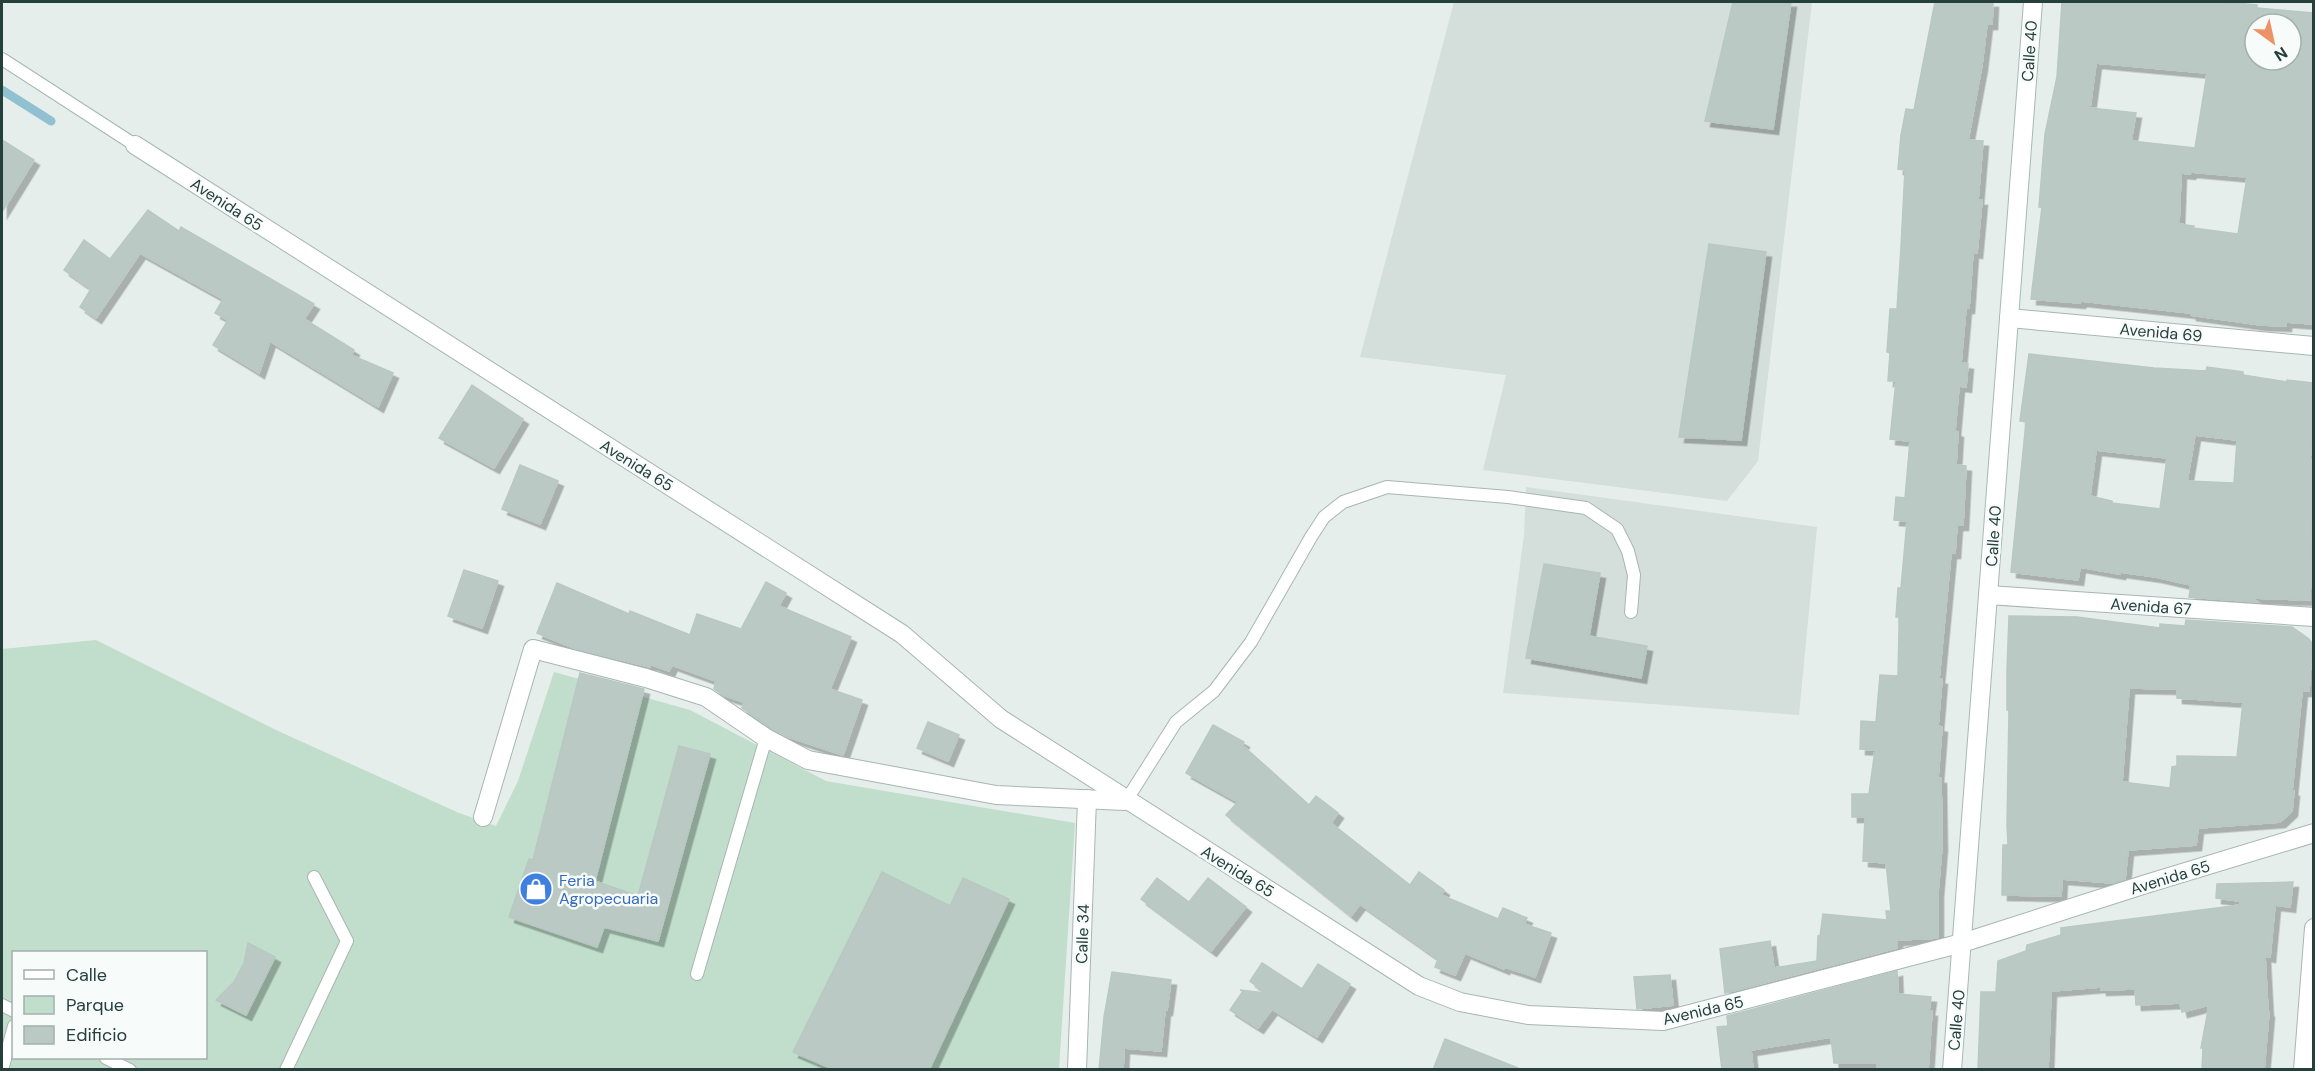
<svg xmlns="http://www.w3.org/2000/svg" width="2315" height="1071" viewBox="0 0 2315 1071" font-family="'DM Sans',sans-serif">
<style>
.built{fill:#d4deda}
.green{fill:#c0decb;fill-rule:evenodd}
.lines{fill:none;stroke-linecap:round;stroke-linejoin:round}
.stream{stroke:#91c1d0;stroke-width:9}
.building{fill:#bbc9c5;stroke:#b8c8c3;stroke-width:1.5;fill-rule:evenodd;filter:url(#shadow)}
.service-casing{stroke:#a8b6b3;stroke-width:14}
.minor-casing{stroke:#a8b6b3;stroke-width:20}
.secondary-casing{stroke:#a5bab4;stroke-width:20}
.service{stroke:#fff;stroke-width:12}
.minor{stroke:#fff;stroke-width:18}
.secondary{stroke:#fff;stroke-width:18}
.labels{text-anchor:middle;stroke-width:5;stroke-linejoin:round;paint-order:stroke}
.street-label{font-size:16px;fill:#25403b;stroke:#f7fbf9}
.shop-label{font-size:16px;fill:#366cbe;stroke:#f7fbf9;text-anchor:start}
</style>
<defs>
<filter id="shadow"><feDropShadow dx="5.5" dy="5.5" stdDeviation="0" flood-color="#0004"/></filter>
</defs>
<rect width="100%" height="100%" fill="#e6eeeb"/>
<!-- built -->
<g class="built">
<polygon points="1454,2 1812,2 1758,461 1727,501 1483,470 1506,375 1360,357"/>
<polygon points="1526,487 1817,527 1799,715 1503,693 1524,535"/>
</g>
<!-- green -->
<path class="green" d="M96 640 276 730 459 813 496 826 518 781 554 672 690 710 826 781 1075 823 1059 1069 2 1070V649ZM14 952H206V1058H14Z"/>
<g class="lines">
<!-- stream -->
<polyline class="stream" points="2,90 51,121"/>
</g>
<!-- building -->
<g class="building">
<polygon points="1733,2 1791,2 1773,129 1705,121"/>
<polygon points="1935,2 1993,2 1992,24 1987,24 1982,65 1968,140 1983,141 1978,200 1982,200 1977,253 1973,252 1969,308 1966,308 1961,363 1968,364 1966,387 1959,386 1955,431 1958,432 1956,465 1966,466 1963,525 1957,525 1955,553 1951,553 1939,679 1942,679 1938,726 1942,727 1938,778 1941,778 1942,846 1938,892 1938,938 1897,940 1897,948 1725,993 1720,949 1770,941 1774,968 1817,961 1818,936 1820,936 1823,914 1887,920 1886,911 1891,911 1886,863 1863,861 1865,817 1852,817 1852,794 1869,794 1875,750 1860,749 1861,721 1876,722 1880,675 1898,676 1899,630 1899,617 1896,617 1898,588 1901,588 1907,521 1894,520 1896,497 1905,498 1910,441 1890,439 1896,381 1888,381 1890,353 1887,352 1890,309 1897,309 1901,247 1905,170 1898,169 1901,135 1906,109 1914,110"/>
<path d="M2062 2H2224L2257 5V8L2313 13V324L2286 322V326L2261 325 2191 315V313L2081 301 2080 303 2031 299 2042 207H2039L2045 134 2057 77ZM2255 24H2291V60H2255ZM2096 63 2207 73 2195 148 2131 141 2136 113 2090 108ZM2191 172 2247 177 2238 234 2193 228 2194 226 2179 224 2181 173 2190 174Z"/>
<polygon points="2,140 34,160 2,212"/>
<polygon points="148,210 179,231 181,227 314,304 304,319 354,350 351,355 393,373 378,407 270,341 259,373 213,345 228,320 215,313 223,299 140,253 96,318 80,307 91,289 64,270 84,240 110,259"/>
<polygon points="1709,244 1766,252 1741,440 1679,437"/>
<path d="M2029 354 2154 368 2206 371 2207 367 2243 372V375L2287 382V380L2313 383V433L2310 459 2313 460V486L2310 600 2252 598 2258 602 2189 597 2191 585 2156 577 2120 572V574L2080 567 2078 580 2011 572 2026 422 2020 421ZM2195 435 2237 440 2234 483 2187 481ZM2096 450 2167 458 2160 509 2112 503V501L2090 496Z"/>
<polygon points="472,385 523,419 494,468 439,438"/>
<polygon points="520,465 558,481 540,524 502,509"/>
<polygon points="1544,564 1600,573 1589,636 1647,646 1641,678 1526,658"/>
<polygon points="464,570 498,581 482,628 448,616"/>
<polygon points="766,582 786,593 779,606 851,637 830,689 862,700 843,755 786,736 772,728 742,708 744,702 723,695 714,689 716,681 672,665 669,671 650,664 650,667 574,648 537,633 557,583 629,614 630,611 690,635 697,614 741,629"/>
<path d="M2009 616 2077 617 2160 628V624L2185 626 2186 620 2292 627 2309 639 2312 644 2309 691H2302L2292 791H2294L2292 811 2280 822 2198 828 2196 845 2128 850 2125 879 2113 883 2062 879 2061 896 2002 895 2003 845H2008L2007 825 2009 710H2007V671ZM2129 688 2177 689V698L2243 702 2237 757 2177 756V766L2172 767 2170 788 2122 782Z"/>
<polygon points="580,673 644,689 595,881 638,896 679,746 710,754 658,941 604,927 597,947 509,917 529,859 533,860"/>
<polygon points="928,722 959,735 948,761 917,748"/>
<polygon points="1213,725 1244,742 1242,745 1309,805 1316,796 1338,813 1331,823 1410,885 1419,872 1444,890 1441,895 1498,919 1503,908 1527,918 1524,924 1551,933 1535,977 1505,967 1504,969 1465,953 1455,975 1435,967 1438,959 1360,904 1351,916 1226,815 1238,802 1186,773"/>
<polygon points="882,872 950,906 963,878 1009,899 929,1070 835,1070 793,1052"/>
<polygon points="1157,878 1189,902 1208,878 1246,907 1211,951 1141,899"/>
<polygon points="2293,882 2290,907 2275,905 2270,957 2265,956 2268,1012 2269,1012 2264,1070 2202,1070 2203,1048 2201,1048 2209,1005 2182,1012 2180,1003 2136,1005 2135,989 2101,990 2101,987 2051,991 2048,1070 1978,1069 1981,992 1996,992 1998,961 2026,951 2027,945 2061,935 2061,928 2240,905 2240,901 2216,898 2217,884"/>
<polygon points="248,943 275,957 246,1015 216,1000 234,982 244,963"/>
<polygon points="1262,963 1302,989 1318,964 1350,984 1317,1037 1272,1009 1258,1028 1230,1010 1243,991 1240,990 1265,993 1250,981"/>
<polygon points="1897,971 1898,994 1931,997 1929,1011 1932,1011 1928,1070 1877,1070 1877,1063 1834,1063 1831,1037 1751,1050 1753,1070 1722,1070 1717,1027 1728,1026 1727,1016"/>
<polygon points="1112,972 1171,980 1167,1010 1165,1010 1161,1051 1124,1048 1123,1070 1099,1070 1104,1017"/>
<polygon points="1670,975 1673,1005 1637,1009 1634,977"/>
<polygon points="1445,1039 1518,1068 1518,1070 1433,1070"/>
</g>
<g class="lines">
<!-- service casing -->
<g class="service-casing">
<g id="service">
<polyline points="2,59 135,145"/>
<polyline points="1126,801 1176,722 1214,691 1251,642 1311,537 1324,517 1343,502 1387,487 1508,497 1586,508 1617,529 1628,551 1634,575 1631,612"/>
<polyline points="697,974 766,738"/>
<polyline points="2,1005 14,1011"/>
<polyline points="106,1058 130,1070"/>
<polyline points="2,1070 14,1026"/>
<polyline points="286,1070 347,941 314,877"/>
</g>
</g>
<!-- minor casing -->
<g class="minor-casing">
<g id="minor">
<polyline points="135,145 902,634 1001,719 1419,986 1460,1002 1528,1015 1663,1021 1962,943 2146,884 2314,833"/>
<polyline points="2009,318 2314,346"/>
<polyline points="1988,595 2314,617"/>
<polyline points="483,817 533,649 646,678 706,697 766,738 808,760 996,795 1124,801"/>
<polyline points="1077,1070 1087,799"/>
<polyline points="2303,1070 2314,928"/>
</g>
</g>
<!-- secondary casing -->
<g class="secondary-casing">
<polyline id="secondary" points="1952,1070 2033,2"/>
</g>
<!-- service -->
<use href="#service" class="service"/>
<!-- minor -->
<use href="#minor" class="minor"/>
<!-- secondary -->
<use href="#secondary" class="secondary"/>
</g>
<!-- icons -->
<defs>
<g id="shop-disc" transform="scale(1.725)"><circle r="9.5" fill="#3f7fe0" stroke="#f7fbf9"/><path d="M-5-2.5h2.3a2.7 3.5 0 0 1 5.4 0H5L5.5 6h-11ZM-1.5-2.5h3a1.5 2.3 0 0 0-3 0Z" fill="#fff"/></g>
</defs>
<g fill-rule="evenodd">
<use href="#shop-disc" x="536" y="889"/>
</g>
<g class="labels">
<!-- street labels -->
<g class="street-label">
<text transform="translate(2029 51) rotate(-86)" y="6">Calle 40</text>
<text transform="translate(227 204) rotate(33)" y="6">Avenida 65</text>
<text transform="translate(2161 332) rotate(5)" y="6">Avenida 69</text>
<text transform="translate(637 465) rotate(32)" y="6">Avenida 65</text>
<text transform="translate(1993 536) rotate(-86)" y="6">Calle 40</text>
<text transform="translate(2151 606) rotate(4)" y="6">Avenida 67</text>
<text transform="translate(1238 871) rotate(32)" y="6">Avenida 65</text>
<text transform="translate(2170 877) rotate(-17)" y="6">Avenida 65</text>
<text transform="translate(1082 934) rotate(-88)" y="6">Calle 34</text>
<text transform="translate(1703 1010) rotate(-13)" y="6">Avenida 65</text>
<text transform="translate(1956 1020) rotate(-85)" y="6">Calle 40</text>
</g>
<!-- shop labels -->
<g class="shop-label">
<text x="559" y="886">Feria<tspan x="559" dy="18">Agropecuaria</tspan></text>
</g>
</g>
<!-- border -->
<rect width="2315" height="1071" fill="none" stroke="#25403b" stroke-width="6"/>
<!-- legend -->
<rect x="12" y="951" width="195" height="108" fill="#f7fbf9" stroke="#a3b0ad" stroke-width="1.5"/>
<rect x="24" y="970" width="30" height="9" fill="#ffffff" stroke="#a3b0ad" stroke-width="1.5"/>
<text x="66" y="981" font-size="18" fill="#25403b">Calle</text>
<rect x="24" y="996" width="30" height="18" fill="#c0decb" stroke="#a3b0ad" stroke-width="1.5"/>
<text x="66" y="1011" font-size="18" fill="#25403b">Parque</text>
<rect x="24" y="1026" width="30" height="18" fill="#bbc9c5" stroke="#a3b0ad" stroke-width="1.5"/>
<text x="66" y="1041" font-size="18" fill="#25403b">Edificio</text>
<!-- north arrow -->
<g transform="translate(2273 42) rotate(147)"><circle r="28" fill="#f7fbf9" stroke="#a3b0ad" stroke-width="1.5"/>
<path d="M0-4.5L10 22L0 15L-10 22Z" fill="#ec9266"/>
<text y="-9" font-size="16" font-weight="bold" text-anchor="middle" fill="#25403b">N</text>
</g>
</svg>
